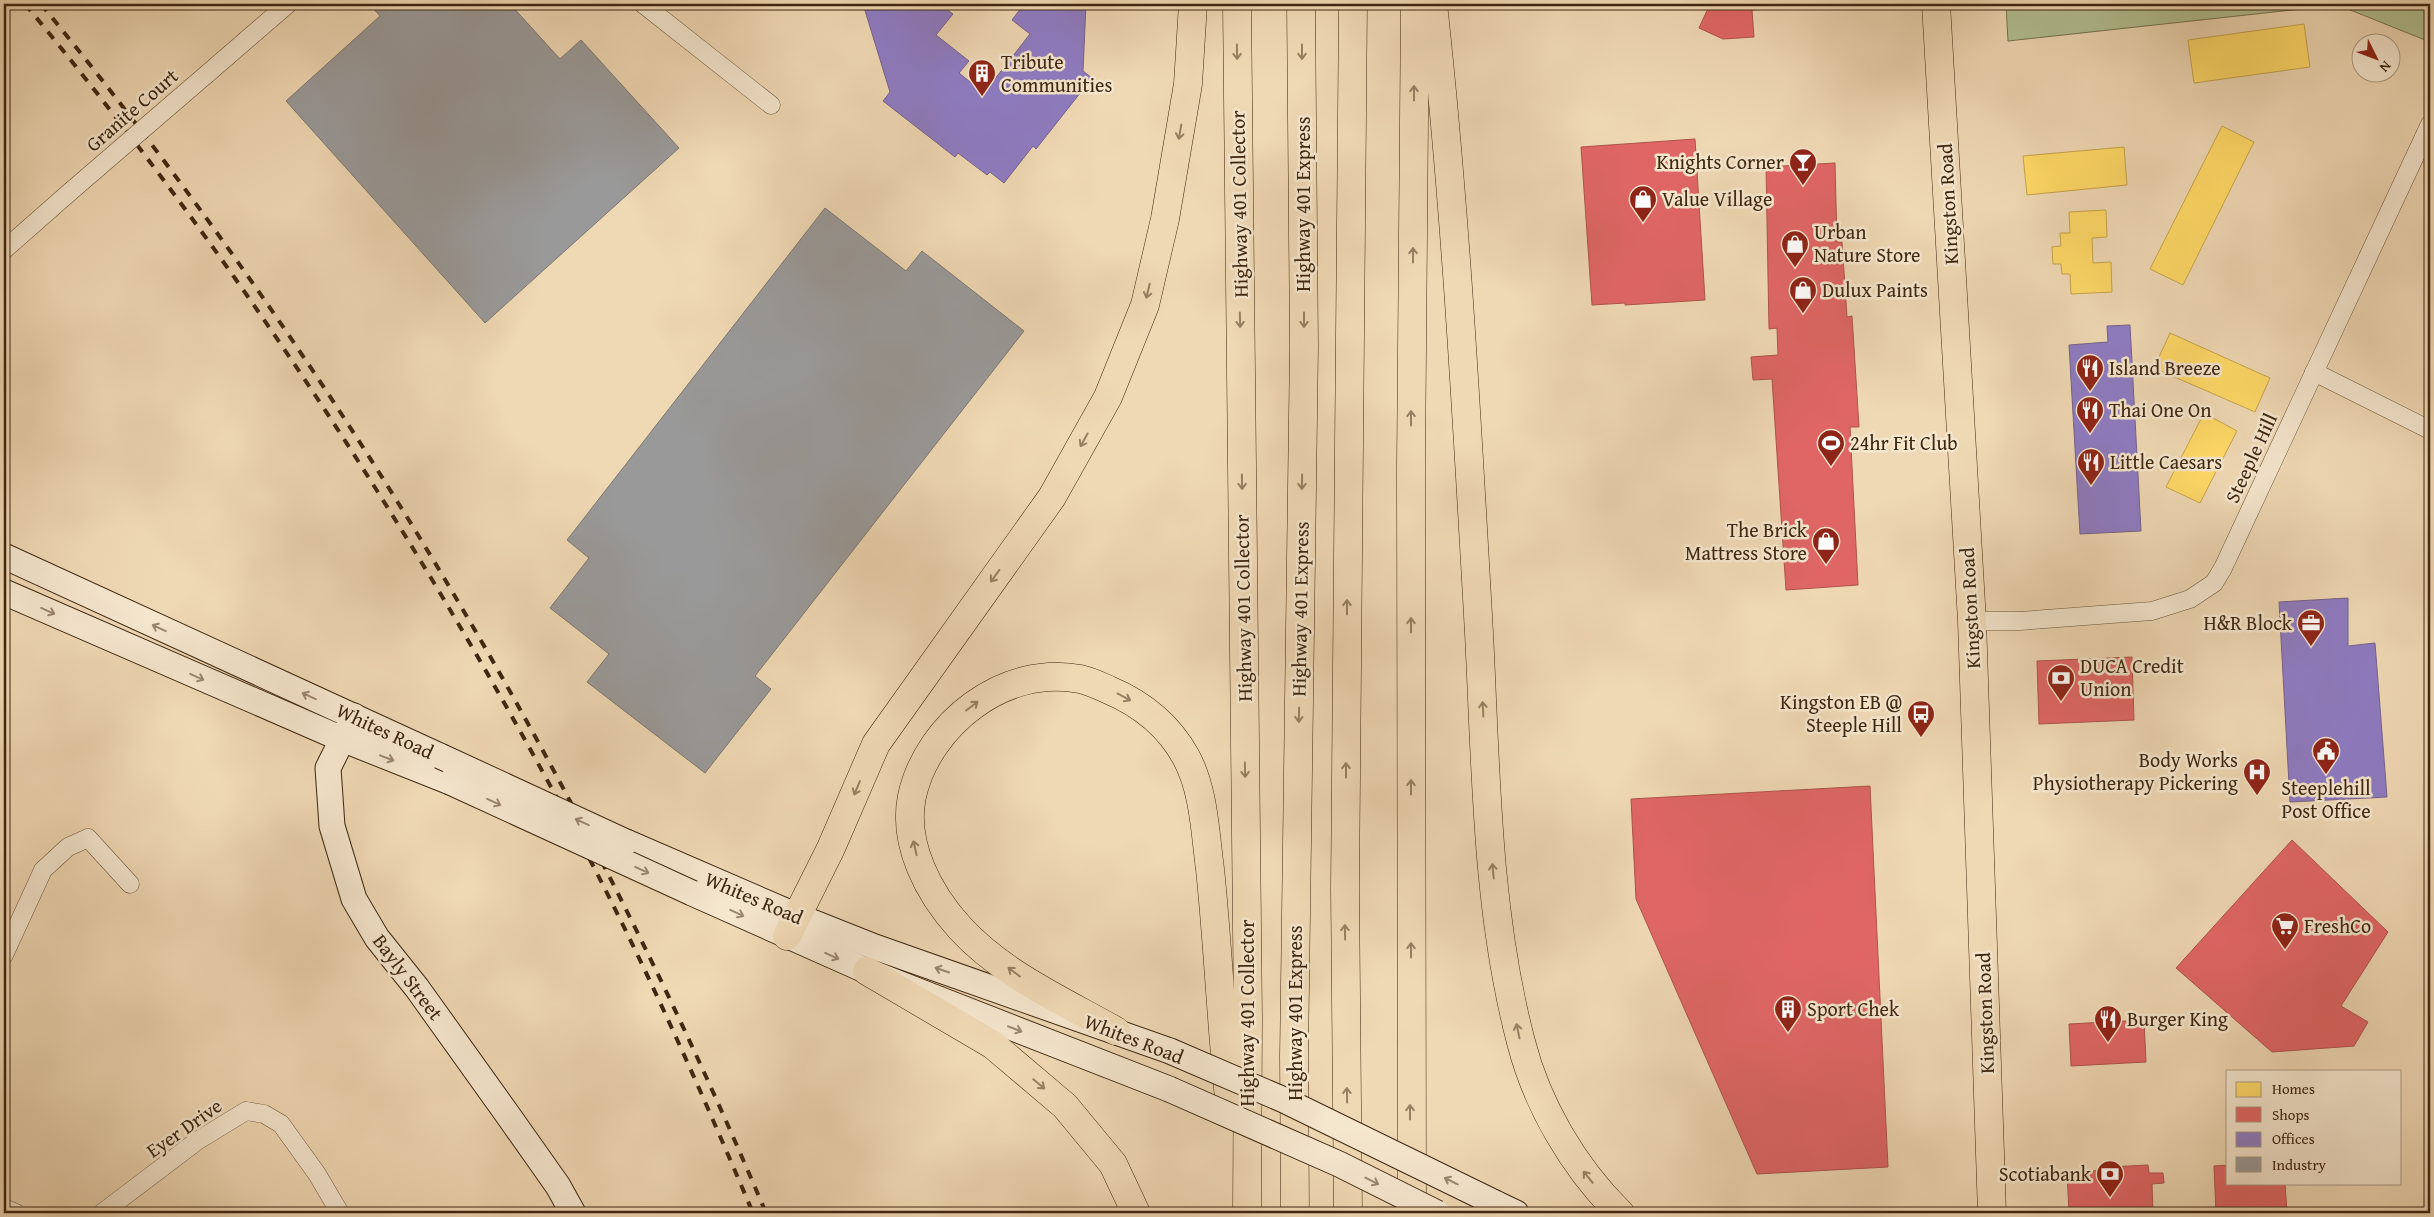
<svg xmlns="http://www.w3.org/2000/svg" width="2434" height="1217" viewBox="0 0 2434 1217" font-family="'Gentium Book Plus',serif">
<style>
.green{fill:#b2c092;stroke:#787451}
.homes{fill:#ffd966;stroke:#c5a44c}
.shops{fill:#e06666;stroke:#af534c}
.offices{fill:#8e7cc3;stroke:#76628d}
.industry{fill:#999;stroke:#7e7770}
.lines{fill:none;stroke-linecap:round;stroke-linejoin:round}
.minor-casing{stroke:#6a5339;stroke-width:19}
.secondary-casing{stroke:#3e2710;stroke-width:27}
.primary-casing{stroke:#3e2710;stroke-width:29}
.motorway-casing{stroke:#3e2710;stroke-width:29}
.minor{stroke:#f5e6ce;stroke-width:18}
.secondary{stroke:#f5e6ce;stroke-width:25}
.primary{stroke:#efd8b4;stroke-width:28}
.motorway{stroke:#efd8b4;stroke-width:28}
.rail{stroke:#3e2710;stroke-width:4;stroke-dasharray:9 9;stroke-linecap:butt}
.minor-bridge-casing{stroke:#6a5339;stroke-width:19;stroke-linecap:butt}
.secondary-bridge-casing{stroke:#3e2710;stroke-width:27;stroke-linecap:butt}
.minor-bridge{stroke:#f5e6ce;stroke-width:18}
.secondary-bridge{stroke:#f5e6ce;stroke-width:25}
.oneway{stroke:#968062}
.oneway2{stroke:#9a866f}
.labels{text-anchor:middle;stroke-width:5;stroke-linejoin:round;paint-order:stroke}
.poi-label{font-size:20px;fill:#3e2710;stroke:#f5e6ce;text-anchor:start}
.street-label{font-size:20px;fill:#3e2710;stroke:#f5e6ce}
</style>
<rect width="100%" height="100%" fill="#efd8b4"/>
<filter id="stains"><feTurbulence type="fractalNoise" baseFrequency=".004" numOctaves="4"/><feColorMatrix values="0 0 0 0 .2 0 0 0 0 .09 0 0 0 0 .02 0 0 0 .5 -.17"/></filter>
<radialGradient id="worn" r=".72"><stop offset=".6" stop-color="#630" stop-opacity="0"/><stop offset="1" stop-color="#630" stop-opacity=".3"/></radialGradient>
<!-- green -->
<polygon class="green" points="2006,4 2430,4 2430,42 2338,5 2008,41"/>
<!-- homes -->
<g class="homes">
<polygon points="2304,24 2310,67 2194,83 2188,40"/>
<polygon points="2222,126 2254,142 2183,285 2150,269"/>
<polygon points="2124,147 2127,185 2027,195 2023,156"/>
<polygon points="2106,210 2107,237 2092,238 2093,263 2111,262 2112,292 2071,294 2070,274 2062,274 2061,264 2053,264 2052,247 2061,246 2060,233 2070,233 2069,212"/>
<polygon points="2170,333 2270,378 2255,412 2154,368"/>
<polygon points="2204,413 2237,431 2200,503 2166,487"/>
</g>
<!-- shops -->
<g class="shops">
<polygon points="1710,4 1779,4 1779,8 1752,10 1754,37 1723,39 1699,28"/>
<polygon points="1695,139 1705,300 1625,305 1625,303 1592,305 1581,147"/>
<polygon points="1835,163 1837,242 1842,242 1847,317 1852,316 1859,427 1850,427 1858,585 1786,590 1772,379 1753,380 1751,357 1778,355 1777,328 1769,329 1766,167"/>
<polygon points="2132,657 2134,720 2039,724 2037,661"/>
<polygon points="1870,786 1888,1167 1757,1174 1636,899 1631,799"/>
<polygon points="2292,840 2388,932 2341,1006 2368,1022 2354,1046 2272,1052 2176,968"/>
<polygon points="2144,1020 2146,1062 2071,1066 2069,1024"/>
<polygon points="2148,1165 2149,1173 2163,1173 2164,1183 2152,1184 2153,1213 2069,1213 2067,1172 2110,1170 2110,1167"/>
<polygon points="2228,1165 2228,1183 2285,1183 2287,1213 2216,1213 2214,1166"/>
</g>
<!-- offices -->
<g class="offices">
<polygon points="863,4 950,4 946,9 953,14 936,35 969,61 959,73 984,93 1030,34 1012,20 1024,4 1086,4 1083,71 1092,78 1036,149 1033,146 1004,183 990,172 987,175 958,153 955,157 883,101 890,92"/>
<polygon points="2130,325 2141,531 2080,534 2069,345 2108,342 2107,326"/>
<polygon points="2348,598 2348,646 2375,643 2387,797 2290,802 2279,602"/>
</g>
<!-- industry -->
<g class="industry">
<polygon points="374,4 510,4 560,59 581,40 679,148 485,323 286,101 380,16 371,6"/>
<polygon points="825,208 906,271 922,251 1024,331 755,676 771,689 705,773 587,682 609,654 550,608 589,558 567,540"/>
</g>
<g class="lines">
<!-- minor casing -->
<g class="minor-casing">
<g id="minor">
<polyline points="643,4 771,105"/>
<polyline points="207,74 288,4"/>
<polyline points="4,250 71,191"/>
<polyline points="2314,372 2430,430"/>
<polyline points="1972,621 2020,621 2152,611 2190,599 2214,583 2223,568 2430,124"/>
<polyline points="4,955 43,870 68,847 88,838 130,884"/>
<polyline points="4,1208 16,1213"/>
<polyline points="102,1213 197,1141 246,1111 264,1114 281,1124 317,1174 340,1213"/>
</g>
</g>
<!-- secondary casing -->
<g class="secondary-casing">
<g id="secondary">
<polyline points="4,556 440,756"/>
<polyline points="4,592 342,739 450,782"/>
<polyline points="354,716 328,768 332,826 354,899 377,938 417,988 510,1118 558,1186 573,1213"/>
<polyline points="626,842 797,916 875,947 1170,1051"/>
<polyline points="692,893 867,971 1169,1089"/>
<polyline points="1495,1203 1516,1213"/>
</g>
</g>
<!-- primary casing -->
<g class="primary-casing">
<polyline id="primary" points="1936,4 1972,621 1992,1213"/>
</g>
<!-- motorway casing -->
<g class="motorway-casing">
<g id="motorway">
<polyline points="1237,4 1248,1018 1247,1213"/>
<path d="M1433 4C1456 213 1467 423 1479 633 1486 769 1486 909 1521 1042 1537 1105 1574 1168 1620 1213"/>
<polyline points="787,936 831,848 876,744 1052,497 1108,397 1145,305 1165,219 1188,84 1193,4"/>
<polyline points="867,971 993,1045 1065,1106 1113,1164 1136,1213"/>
<path d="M1116 1031C1063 1001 1002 974 960 928 929 894 902 844 912 796 928 724 1005 664 1080 679 1090 681 1100 686 1109 690 1142 704 1169 726 1186 757 1204 790 1205 832 1210 869 1218 945 1221 1022 1229 1098"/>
<polyline points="1295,1213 1294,1056 1304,346 1301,4"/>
<polyline points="1348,1213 1345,888 1353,4"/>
<polyline points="1412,1213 1411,466 1415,4"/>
</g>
</g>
<!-- minor -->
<use href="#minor" class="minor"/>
<!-- secondary -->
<use href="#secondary" class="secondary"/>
<!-- primary -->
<use href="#primary" class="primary"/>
<!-- motorway -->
<use href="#motorway" class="motorway"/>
<!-- rail -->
<g class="rail">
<path d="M25 4C243 267 430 556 589 858 649 973 702 1093 753 1213"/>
<path d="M41 4C340 369 582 778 766 1213"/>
</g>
<!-- minor-bridge casing -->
<g class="minor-bridge-casing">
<polyline id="minor-bridge" points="71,191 207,74"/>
</g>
<!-- secondary-bridge casing -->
<g class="secondary-bridge-casing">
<g id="secondary-bridge">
<polyline points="440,756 626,842"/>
<polyline points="450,782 692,893"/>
<polyline points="1170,1051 1284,1100 1495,1203"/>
<polyline points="1169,1089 1339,1164 1437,1213"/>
</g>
</g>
<!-- minor-bridge -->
<use href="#minor-bridge" class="minor-bridge"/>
<!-- secondary-bridge -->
<use href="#secondary-bridge" class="secondary-bridge"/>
</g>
<!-- one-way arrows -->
<defs><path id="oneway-shaft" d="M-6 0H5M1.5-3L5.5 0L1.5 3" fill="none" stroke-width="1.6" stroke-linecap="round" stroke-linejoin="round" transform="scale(1.25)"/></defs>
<g class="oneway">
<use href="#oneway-shaft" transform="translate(1237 52) rotate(89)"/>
<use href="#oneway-shaft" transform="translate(1302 52) rotate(90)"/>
<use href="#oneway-shaft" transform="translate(1414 93) rotate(-90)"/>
<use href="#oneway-shaft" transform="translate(1180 132) rotate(100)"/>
<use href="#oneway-shaft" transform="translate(1413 255) rotate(-90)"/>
<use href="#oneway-shaft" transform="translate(1148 291) rotate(103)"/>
<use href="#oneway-shaft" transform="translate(1240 320) rotate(89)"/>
<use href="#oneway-shaft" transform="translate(1304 320) rotate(90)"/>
<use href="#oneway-shaft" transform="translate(1411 418) rotate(-90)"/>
<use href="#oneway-shaft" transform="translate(1084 440) rotate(119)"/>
<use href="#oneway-shaft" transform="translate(1242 482) rotate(89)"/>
<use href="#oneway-shaft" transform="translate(1302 482) rotate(91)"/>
<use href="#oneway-shaft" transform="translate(995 576) rotate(126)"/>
<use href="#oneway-shaft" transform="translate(1347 607) rotate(-90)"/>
<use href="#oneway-shaft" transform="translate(1411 625) rotate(-90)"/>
<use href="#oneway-shaft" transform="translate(1124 697) rotate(28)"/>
<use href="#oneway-shaft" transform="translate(972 706) rotate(-37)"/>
<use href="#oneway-shaft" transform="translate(1483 709) rotate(-93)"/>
<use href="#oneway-shaft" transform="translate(1299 715) rotate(91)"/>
<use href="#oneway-shaft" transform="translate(1245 770) rotate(89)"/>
<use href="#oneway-shaft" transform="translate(1346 770) rotate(-90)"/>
<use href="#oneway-shaft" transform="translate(1411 787) rotate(-90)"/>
<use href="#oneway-shaft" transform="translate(857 788) rotate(113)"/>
<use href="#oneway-shaft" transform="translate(915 848) rotate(-103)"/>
<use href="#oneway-shaft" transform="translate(1493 871) rotate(-96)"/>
<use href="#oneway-shaft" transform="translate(1345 932) rotate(-91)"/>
<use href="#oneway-shaft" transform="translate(1411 950) rotate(-90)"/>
<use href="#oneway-shaft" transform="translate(1014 972) rotate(-143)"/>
<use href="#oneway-shaft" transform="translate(1518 1031) rotate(-102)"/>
<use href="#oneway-shaft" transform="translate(1039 1084) rotate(40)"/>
<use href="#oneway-shaft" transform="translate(1347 1095) rotate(-91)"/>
<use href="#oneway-shaft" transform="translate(1410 1112) rotate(-90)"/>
<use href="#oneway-shaft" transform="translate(1588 1177) rotate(-129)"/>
</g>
<g class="oneway2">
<use href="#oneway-shaft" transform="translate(48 611) rotate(24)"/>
<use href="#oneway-shaft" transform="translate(159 628) rotate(-155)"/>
<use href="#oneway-shaft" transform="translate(197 677) rotate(24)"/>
<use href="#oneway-shaft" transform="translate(309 696) rotate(-156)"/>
<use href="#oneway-shaft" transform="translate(387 758) rotate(21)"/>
<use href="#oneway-shaft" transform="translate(494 802) rotate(25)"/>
<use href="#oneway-shaft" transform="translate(582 822) rotate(-155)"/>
<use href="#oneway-shaft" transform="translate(642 870) rotate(25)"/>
<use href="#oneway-shaft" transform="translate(737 913) rotate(25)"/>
<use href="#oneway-shaft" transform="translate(832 956) rotate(24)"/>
<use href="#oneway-shaft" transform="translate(942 970) rotate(-161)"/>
<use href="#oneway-shaft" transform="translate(1015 1029) rotate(21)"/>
<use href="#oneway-shaft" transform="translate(1372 1181) rotate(27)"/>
<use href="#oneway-shaft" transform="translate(1451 1181) rotate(-154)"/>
</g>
<!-- icons -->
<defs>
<g id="building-pin" transform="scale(1.4375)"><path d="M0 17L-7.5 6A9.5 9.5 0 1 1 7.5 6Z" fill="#8f2418" stroke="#f5e6ce"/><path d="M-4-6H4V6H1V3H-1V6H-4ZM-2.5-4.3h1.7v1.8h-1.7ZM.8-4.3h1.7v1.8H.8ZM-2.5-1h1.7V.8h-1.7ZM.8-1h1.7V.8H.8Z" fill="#fff"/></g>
<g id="bar-pin" transform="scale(1.4375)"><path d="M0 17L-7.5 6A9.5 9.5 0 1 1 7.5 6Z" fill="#8f2418" stroke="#f5e6ce"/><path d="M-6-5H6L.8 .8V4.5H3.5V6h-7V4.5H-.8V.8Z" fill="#fff"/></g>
<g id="shop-pin" transform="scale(1.4375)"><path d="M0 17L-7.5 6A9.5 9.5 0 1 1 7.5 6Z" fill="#8f2418" stroke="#f5e6ce"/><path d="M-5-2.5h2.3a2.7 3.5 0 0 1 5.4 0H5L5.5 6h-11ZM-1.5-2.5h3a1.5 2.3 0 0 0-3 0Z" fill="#fff"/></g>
<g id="restaurant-pin" transform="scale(1.4375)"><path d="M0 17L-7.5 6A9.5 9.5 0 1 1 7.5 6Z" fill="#8f2418" stroke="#f5e6ce"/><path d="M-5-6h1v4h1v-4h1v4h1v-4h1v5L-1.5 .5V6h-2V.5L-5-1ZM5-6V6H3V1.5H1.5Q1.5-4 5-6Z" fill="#fff"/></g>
<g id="stadium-pin" transform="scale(1.4375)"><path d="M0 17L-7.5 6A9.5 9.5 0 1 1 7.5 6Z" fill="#8f2418" stroke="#f5e6ce"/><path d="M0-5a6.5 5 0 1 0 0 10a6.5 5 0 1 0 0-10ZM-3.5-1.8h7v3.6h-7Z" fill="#fff"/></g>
<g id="office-pin" transform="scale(1.4375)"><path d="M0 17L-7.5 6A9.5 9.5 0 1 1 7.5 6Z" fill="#8f2418" stroke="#f5e6ce"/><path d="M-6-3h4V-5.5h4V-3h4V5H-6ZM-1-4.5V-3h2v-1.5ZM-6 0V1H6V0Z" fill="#fff"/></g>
<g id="bank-pin" transform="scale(1.4375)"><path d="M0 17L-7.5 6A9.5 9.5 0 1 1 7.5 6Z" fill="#8f2418" stroke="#f5e6ce"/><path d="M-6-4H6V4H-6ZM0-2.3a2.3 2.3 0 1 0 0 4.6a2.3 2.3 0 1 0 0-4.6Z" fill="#fff"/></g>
<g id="bus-pin" transform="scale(1.4375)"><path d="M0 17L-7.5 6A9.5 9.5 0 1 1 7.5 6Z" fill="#8f2418" stroke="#f5e6ce"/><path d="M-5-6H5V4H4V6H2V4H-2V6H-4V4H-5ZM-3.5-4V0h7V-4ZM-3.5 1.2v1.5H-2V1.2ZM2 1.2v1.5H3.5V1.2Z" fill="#fff"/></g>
<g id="civic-pin" transform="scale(1.4375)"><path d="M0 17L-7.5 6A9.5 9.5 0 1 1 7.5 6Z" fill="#8f2418" stroke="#f5e6ce"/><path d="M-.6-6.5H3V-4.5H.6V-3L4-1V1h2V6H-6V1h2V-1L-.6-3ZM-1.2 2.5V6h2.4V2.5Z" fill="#fff"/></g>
<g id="hospital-pin" transform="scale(1.4375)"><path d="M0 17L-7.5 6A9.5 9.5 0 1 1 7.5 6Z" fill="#8f2418" stroke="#f5e6ce"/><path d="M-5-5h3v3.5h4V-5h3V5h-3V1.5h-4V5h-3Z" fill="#fff"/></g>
<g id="supermarket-pin" transform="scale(1.4375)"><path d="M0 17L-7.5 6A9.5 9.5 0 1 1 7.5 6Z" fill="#8f2418" stroke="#f5e6ce"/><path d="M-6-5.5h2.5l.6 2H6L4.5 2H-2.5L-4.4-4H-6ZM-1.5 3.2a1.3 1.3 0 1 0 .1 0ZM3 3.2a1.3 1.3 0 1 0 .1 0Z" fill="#fff"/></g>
</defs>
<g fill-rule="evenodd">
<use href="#building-pin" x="982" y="73"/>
<use href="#bar-pin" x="1803" y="162"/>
<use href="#shop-pin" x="1643" y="199"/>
<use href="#shop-pin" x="1795" y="244"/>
<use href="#shop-pin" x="1803" y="290"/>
<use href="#restaurant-pin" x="2090" y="368"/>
<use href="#restaurant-pin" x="2090" y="410"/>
<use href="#stadium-pin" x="1831" y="443"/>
<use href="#restaurant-pin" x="2091" y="462"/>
<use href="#shop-pin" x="1826" y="541"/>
<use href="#office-pin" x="2311" y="623"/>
<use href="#bank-pin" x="2061" y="678"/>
<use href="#bus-pin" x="1921" y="714"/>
<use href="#civic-pin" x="2326" y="751"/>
<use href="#hospital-pin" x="2257" y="772"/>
<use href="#supermarket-pin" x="2285" y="926"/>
<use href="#building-pin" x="1788" y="1009"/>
<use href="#restaurant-pin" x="2108" y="1019"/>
<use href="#bank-pin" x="2110" y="1174"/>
</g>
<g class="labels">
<!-- poi labels -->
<g class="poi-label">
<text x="1001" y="69">Tribute<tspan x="1001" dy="23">Communities</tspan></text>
<text x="1784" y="169" text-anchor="end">Knights Corner</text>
<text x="1662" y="206">Value Village</text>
<text x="1814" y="239">Urban<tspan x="1814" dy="23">Nature Store</tspan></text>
<text x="1822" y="297">Dulux Paints</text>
<text x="2109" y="375">Island Breeze</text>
<text x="2109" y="417">Thai One On</text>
<text x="1850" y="450">24hr Fit Club</text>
<text x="2110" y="469">Little Caesars</text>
<text x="1807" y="537" text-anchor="end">The Brick<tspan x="1807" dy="23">Mattress Store</tspan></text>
<text x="2292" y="630" text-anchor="end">H&amp;R Block</text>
<text x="2080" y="673">DUCA Credit<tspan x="2080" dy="23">Union</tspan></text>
<text x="1902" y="709" text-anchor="end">Kingston EB @<tspan x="1902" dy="23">Steeple Hill</tspan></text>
<text x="2238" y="767" text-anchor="end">Body Works<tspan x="2238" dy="23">Physiotherapy Pickering</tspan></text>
<text x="2326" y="795" text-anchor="middle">Steeplehill<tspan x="2326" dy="23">Post Office</tspan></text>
<text x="2304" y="933">FreshCo</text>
<text x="1807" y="1016">Sport Chek</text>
<text x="2127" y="1026">Burger King</text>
<text x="2091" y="1181" text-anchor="end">Scotiabank</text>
</g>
<!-- street labels -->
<g class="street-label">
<text transform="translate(132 110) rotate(-41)" y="7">Granite Court</text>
<text transform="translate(1239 204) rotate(-91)" y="7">Highway 401 Collector</text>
<text transform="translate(1303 204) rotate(-90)" y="7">Highway 401 Express</text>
<text transform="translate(1948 204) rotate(-93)" y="7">Kingston Road</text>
<text transform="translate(2251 458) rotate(-65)" y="7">Steeple Hill</text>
<text transform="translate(1243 608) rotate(-91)" y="7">Highway 401 Collector</text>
<text transform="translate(1970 608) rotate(-93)" y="7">Kingston Road</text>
<text transform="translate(1300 609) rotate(-89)" y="7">Highway 401 Express</text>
<text transform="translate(385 731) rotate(25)" y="7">Whites Road</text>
<text transform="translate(754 898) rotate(23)" y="7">Whites Road</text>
<text transform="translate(408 977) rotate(53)" y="7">Bayly Street</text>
<text transform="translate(1247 1013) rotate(-90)" y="7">Highway 401 Collector</text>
<text transform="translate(1295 1013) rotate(-90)" y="7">Highway 401 Express</text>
<text transform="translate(1985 1013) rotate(-92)" y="7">Kingston Road</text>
<text transform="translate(1134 1039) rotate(21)" y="7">Whites Road</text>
<text transform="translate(184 1128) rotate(-35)" y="7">Eyer Drive</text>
</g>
</g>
<!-- margin -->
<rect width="2434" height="1217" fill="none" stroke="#efd8b4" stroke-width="20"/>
<rect x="5" y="5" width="2424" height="1207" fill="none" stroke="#3e2710" stroke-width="2.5"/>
<rect x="10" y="10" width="2414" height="1197" fill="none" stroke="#3e2710"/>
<!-- legend -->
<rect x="2226" y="1070" width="175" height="115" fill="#f5e6ce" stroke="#ac9a82"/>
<rect x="2236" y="1082" width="25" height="15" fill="#ffd966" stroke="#ac9a82"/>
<text x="2272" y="1094" font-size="15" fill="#3e2710">Homes</text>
<rect x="2236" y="1107" width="25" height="15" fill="#e06666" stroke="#ac9a82"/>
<text x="2272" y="1120" font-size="15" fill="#3e2710">Shops</text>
<rect x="2236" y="1132" width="25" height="15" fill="#8e7cc3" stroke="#ac9a82"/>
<text x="2272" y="1144" font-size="15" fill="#3e2710">Offices</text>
<rect x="2236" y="1157" width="25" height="15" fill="#999999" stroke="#ac9a82"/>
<text x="2272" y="1170" font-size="15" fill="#3e2710">Industry</text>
<!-- north arrow -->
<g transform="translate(2376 58) rotate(132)"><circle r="24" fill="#f5e6ce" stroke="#ac9a82"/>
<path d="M0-4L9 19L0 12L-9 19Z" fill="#8f2418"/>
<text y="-8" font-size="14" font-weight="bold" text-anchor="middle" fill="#3e2710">N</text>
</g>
<rect width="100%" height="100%" filter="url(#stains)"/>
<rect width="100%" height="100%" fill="url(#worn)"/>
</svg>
